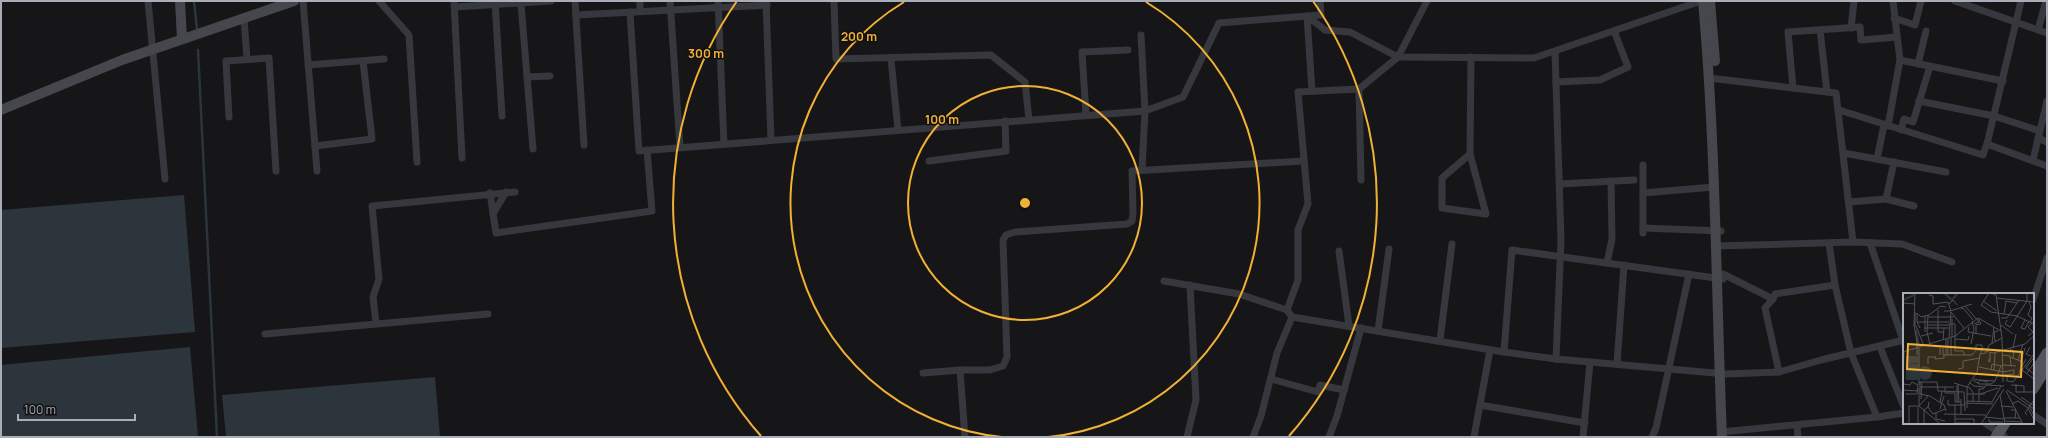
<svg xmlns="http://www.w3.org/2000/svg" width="2048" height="438" viewBox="0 0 2048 438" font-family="Manrope,sans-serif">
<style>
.water{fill:#2c353c}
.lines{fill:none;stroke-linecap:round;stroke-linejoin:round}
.stream{stroke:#2c353c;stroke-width:2.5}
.street{stroke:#37383d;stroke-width:7}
.secondary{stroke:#45474d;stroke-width:10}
.primary{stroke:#53555c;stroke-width:11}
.ring{fill:none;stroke:#f2b134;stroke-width:2}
.inset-river{fill:none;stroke:#2c353c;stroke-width:2}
.inset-road{fill:none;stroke:#505258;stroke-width:1}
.view{fill:#f2b134;fill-opacity:0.15;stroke:#f2b134;stroke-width:2}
.inset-edge{fill:none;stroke:#a8adb8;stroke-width:2}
.centre{fill:#f2b134;stroke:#111113;stroke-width:2}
.ring-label{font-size:12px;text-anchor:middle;font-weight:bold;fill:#f2b134;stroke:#111113;stroke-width:3;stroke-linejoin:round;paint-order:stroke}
</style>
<rect width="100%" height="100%" fill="#161618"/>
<!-- water -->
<g class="water">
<polygon points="184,195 195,332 1,348 1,210"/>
<polygon points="190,347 198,437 1,437 1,365"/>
<polygon points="435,377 440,437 226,437 222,395"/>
</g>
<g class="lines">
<!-- stream -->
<g class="stream">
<polyline points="194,1 197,29"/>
<polyline points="198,50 217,437"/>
</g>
<!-- street -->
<g class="street">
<polyline points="148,1 165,179"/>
<polyline points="303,1 317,171"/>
<polyline points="379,1 409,35 417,162"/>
<polyline points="454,1 462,158"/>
<polyline points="495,1 502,116"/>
<polyline points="575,1 584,145"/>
<polyline points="640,1 640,11"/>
<polyline points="670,1 680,147"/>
<polyline points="718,1 724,144"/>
<polyline points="766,1 771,140"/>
<polyline points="834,1 836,59 991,55 1025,82 1029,120"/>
<polyline points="1955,1 2047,33"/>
<polyline points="521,4 533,149"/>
<polyline points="455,7 551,1"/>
<polyline points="630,12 639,151 1145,111 1183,97 1219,23 1321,15 1320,1"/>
<polyline points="576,15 767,5"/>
<polyline points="1307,16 1325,30 1350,32 1398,57 1534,58 1701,1"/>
<polyline points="1307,16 1312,91"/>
<polyline points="244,18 247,59"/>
<polyline points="1894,18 1915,25 1921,1"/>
<polyline points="1851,28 1854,1"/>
<polyline points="1820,30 1827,92"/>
<polyline points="2038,30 2046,1"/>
<polyline points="1141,35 1145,111 1142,169"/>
<polyline points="1555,52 1561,240 1556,359"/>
<polyline points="891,59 898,130"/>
<polyline points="1900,60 2003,81"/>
<polyline points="1918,64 1926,31"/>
<polyline points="308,65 384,59"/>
<polyline points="527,77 550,76"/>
<polyline points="1709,78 1836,93 1853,242"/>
<polyline points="1556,82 1600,80 1628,67 1614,31"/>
<polyline points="1793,88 1788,32 1860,27 1861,40 1897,37"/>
<polyline points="1359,89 1361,180"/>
<polyline points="1919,101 1994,116 2040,131"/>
<polyline points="1839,110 1983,155 1987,144 2047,166"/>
<polyline points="1086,115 1082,52 1128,50"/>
<polyline points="229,117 226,61 269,58 276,171"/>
<polyline points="1888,126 1900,60 1893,1"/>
<polyline points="1901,130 1904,119 1913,122 1930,66"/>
<polyline points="2038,138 2047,142"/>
<polyline points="1987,144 2021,1"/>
<polyline points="315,146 372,139 363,61"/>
<polyline points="1844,153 1946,172"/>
<polyline points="1470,154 1442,178 1442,208 1486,214 1470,154 1471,57"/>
<polyline points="1877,159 1884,125"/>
<polyline points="2033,160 2047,101"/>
<polyline points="929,161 1006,151 1005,121"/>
<polyline points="1643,165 1643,233"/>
<polyline points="1560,184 1634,180"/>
<polyline points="490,193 496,233 652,211 647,150"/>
<polyline points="1643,193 1714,187"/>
<polyline points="1886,199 1894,162"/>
<polyline points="1849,202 1886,199 1914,206"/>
<polyline points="493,214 506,192"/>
<polyline points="1643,228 1721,231"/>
<polyline points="1829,243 1835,285 1851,353 1877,417"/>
<polyline points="1870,243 1904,343"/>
<polyline points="1716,246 1853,242 1902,244 1952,262"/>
<polyline points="1339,251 1349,326"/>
<polyline points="1607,263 1612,239 1611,181"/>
<polyline points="1723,274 1773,299 1775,294 1835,285"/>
<polyline points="1164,281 1239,294 1287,310"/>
<polyline points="1773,299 1765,308 1779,372"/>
<polyline points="2033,300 2047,258"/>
<polyline points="1292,317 1504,352 1556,359 1726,374 1779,372 1821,360 1904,340"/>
<polyline points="376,323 373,297 379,279 372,206 515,192"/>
<polyline points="1378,331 1389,249"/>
<polyline points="265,334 488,314"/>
<polyline points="1440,340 1452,244"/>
<polyline points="1880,347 1904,407"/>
<polyline points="1504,352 1512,250 1723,279"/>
<polyline points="1617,364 1624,265"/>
<polyline points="960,370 965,437"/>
<polyline points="923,373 960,370 990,370 1003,366 1007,357 1003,240 1006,235 1015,232 1127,224 1132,221 1133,213 1132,171 1304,161"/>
<polyline points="1271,379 1318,392 1320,385 1344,390"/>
<polyline points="1480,405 1585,423"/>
<polyline points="2033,415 2047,424"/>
<polyline points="1985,423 2004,436"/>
<polyline points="1797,425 1798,437"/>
<polyline points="1721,432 1877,417 1904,413"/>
<polyline points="1187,437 1196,400 1190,285"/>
<polyline points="1253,437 1261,416 1277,353 1292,317 1287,310 1298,280 1298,230 1308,204 1298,92 1359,89 1398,57 1427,1"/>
<polyline points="1329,437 1337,416 1361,328"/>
<polyline points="1474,437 1490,350"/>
<polyline points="1583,437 1590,362"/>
<polyline points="1652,437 1656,428 1689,274"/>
</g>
<!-- secondary -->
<g class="secondary">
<polyline points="180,1 182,39"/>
<path d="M1703 1C1716 146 1716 292 1722 437"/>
<polyline points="1710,1 1715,61"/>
<polyline points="1,110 122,60 294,1"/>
</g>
<!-- primary -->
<g class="primary">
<polyline points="2033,376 2047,353"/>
<polyline points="2033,389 2045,370"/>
<polyline points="1996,437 2005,423"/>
</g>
</g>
<!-- distance rings -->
<g class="ring">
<circle cx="1025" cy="203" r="117"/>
<path d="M1002 437A235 235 0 0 1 904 2M1146 2A235 235 0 0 1 1048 437"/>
<path d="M761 436A352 352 0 0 1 737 1M1313 1A352 352 0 0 1 1289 436"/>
</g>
<!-- overview -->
<g transform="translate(1903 293)">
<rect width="131" height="131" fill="#161618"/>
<path d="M3 63H15V70L3 71ZM3 71H15V87H3ZM15 80a7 7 0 1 1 14 0a7 7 0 1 1-14 0Z" fill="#2c353c"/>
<path class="inset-river" d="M41 0 49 7 55 0M0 7 11 2M12 34V19M13 37 16 53M16 92V55M16 112V95M15 130V114"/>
<path class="inset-road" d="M12 0 11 32 15 54M86 0 78 12 88 19 114 23 131 31M88 0 93 2 99 45 100 89M26 2 30 3V11L45 9 48 18M93 5 131 9M80 8 94 18M126 9 128 14 125 22 129 25 127 29M0 10 12 11M46 11 50 7 54 12M63 14 76 29 71 31M58 16 60 15 70 27M35 17V39H40M41 18H47L69 11M48 19 61 35M101 21 103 8 114 10M25 22 24 39 27 51M25 24H51M98 25H104L116 7M49 26V44M104 27 102 31 107 34 124 8V0M122 27 118 35 122 36 126 28M14 29H46M46 31H52V58H60L62 62M24 32H46M98 32 110 41M13 33 21 53M66 34 65 39 88 43M17 35 14 29V20L18 24 26 22 38 13 43 14M22 35H46M22 39V23M73 41V32L78 31 75 25M18 43 30 40M125 43 130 39 125 34 129 30M46 45 48 19M52 46 65 47 66 43M40 47 41 35M92 48 91 39 95 38M89 50 91 34M68 51 71 36 69 28M31 53H37V62M40 54V62H69L73 57H79V52H73V55M127 54 123 61 128 63M110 55 113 41M107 56 111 58 110 66M0 59 52 43 75 25 98 38M1 59 0 91 7 92 9 89 15 92M78 61V57L90 60 122 51 131 43M14 62V45M43 62V46M45 62V46M48 62V45M100 62 107 63 108 72M32 64V66L41 65V62M107 64 120 69M131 64 123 75 131 81M87 65 85 68 87 69V60M115 67 120 51M118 68 122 55M25 71V64H33M100 72 113 73M76 74 100 79 111 77V80M55 76 60 75V68L77 65M88 77 89 71 99 73M91 77 92 60M119 77 131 86M116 79 123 66M124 80 131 70M100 82 112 81M104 82V88L110 89M71 86 85 89M70 87 76 91H88L92 88 98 73M16 89H34L35 98 61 99M17 89V101L27 103 41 112 43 118M110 89 131 61M51 90 67 95 71 101H82M67 90 71 93 82 94M75 90 77 87 92 88M113 91V99H131M54 92V109M55 92 56 109M108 92 121 93V99M17 94H51M42 94V100H52V109H58M0 97 15 98M104 97 131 116M103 98 120 131M61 99 62 118M3 101H14L15 92M64 101H70V108M77 101 95 95M97 102 102 131M25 103 16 113 36 130M118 104 131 113M18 106 19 89M45 107V112H61M64 108 89 109M76 108V96H80L83 92 101 93M26 109 25 114 30 121 42 116M89 109 98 93M37 110 39 98M61 110 90 111M109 111 115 108 125 115 131 127M126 112 131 123M98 113 110 114M64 115V94L74 79 77 61 83 60 86 52 99 45M37 116 41 103M108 117H113L112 125M33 120V126L42 128M41 121 83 122M58 122V106M124 122 122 120 131 107M82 124 101 126M101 125H117M52 126H71V131M86 126V129H100M101 128 119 129M52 130H67M6 131V113H16M21 131V117L25 114M52 131V112M78 131 101 96"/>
<path class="view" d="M5 51 119 59 118 84 4 76Z"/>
<rect width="131" height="131" class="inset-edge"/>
</g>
<circle cx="1025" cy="203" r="6" class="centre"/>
<g class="ring-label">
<text x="859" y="41">200 m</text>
<text x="706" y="58">300 m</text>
<text x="942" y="124">100 m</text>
</g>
<!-- border -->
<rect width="2048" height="438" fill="none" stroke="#a8adb8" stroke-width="4"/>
<!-- scale -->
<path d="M18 414v6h117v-6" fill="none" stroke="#a8adb8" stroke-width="2"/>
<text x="24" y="414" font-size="12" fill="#a8adb8" stroke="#111113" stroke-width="3" paint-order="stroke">100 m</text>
</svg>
